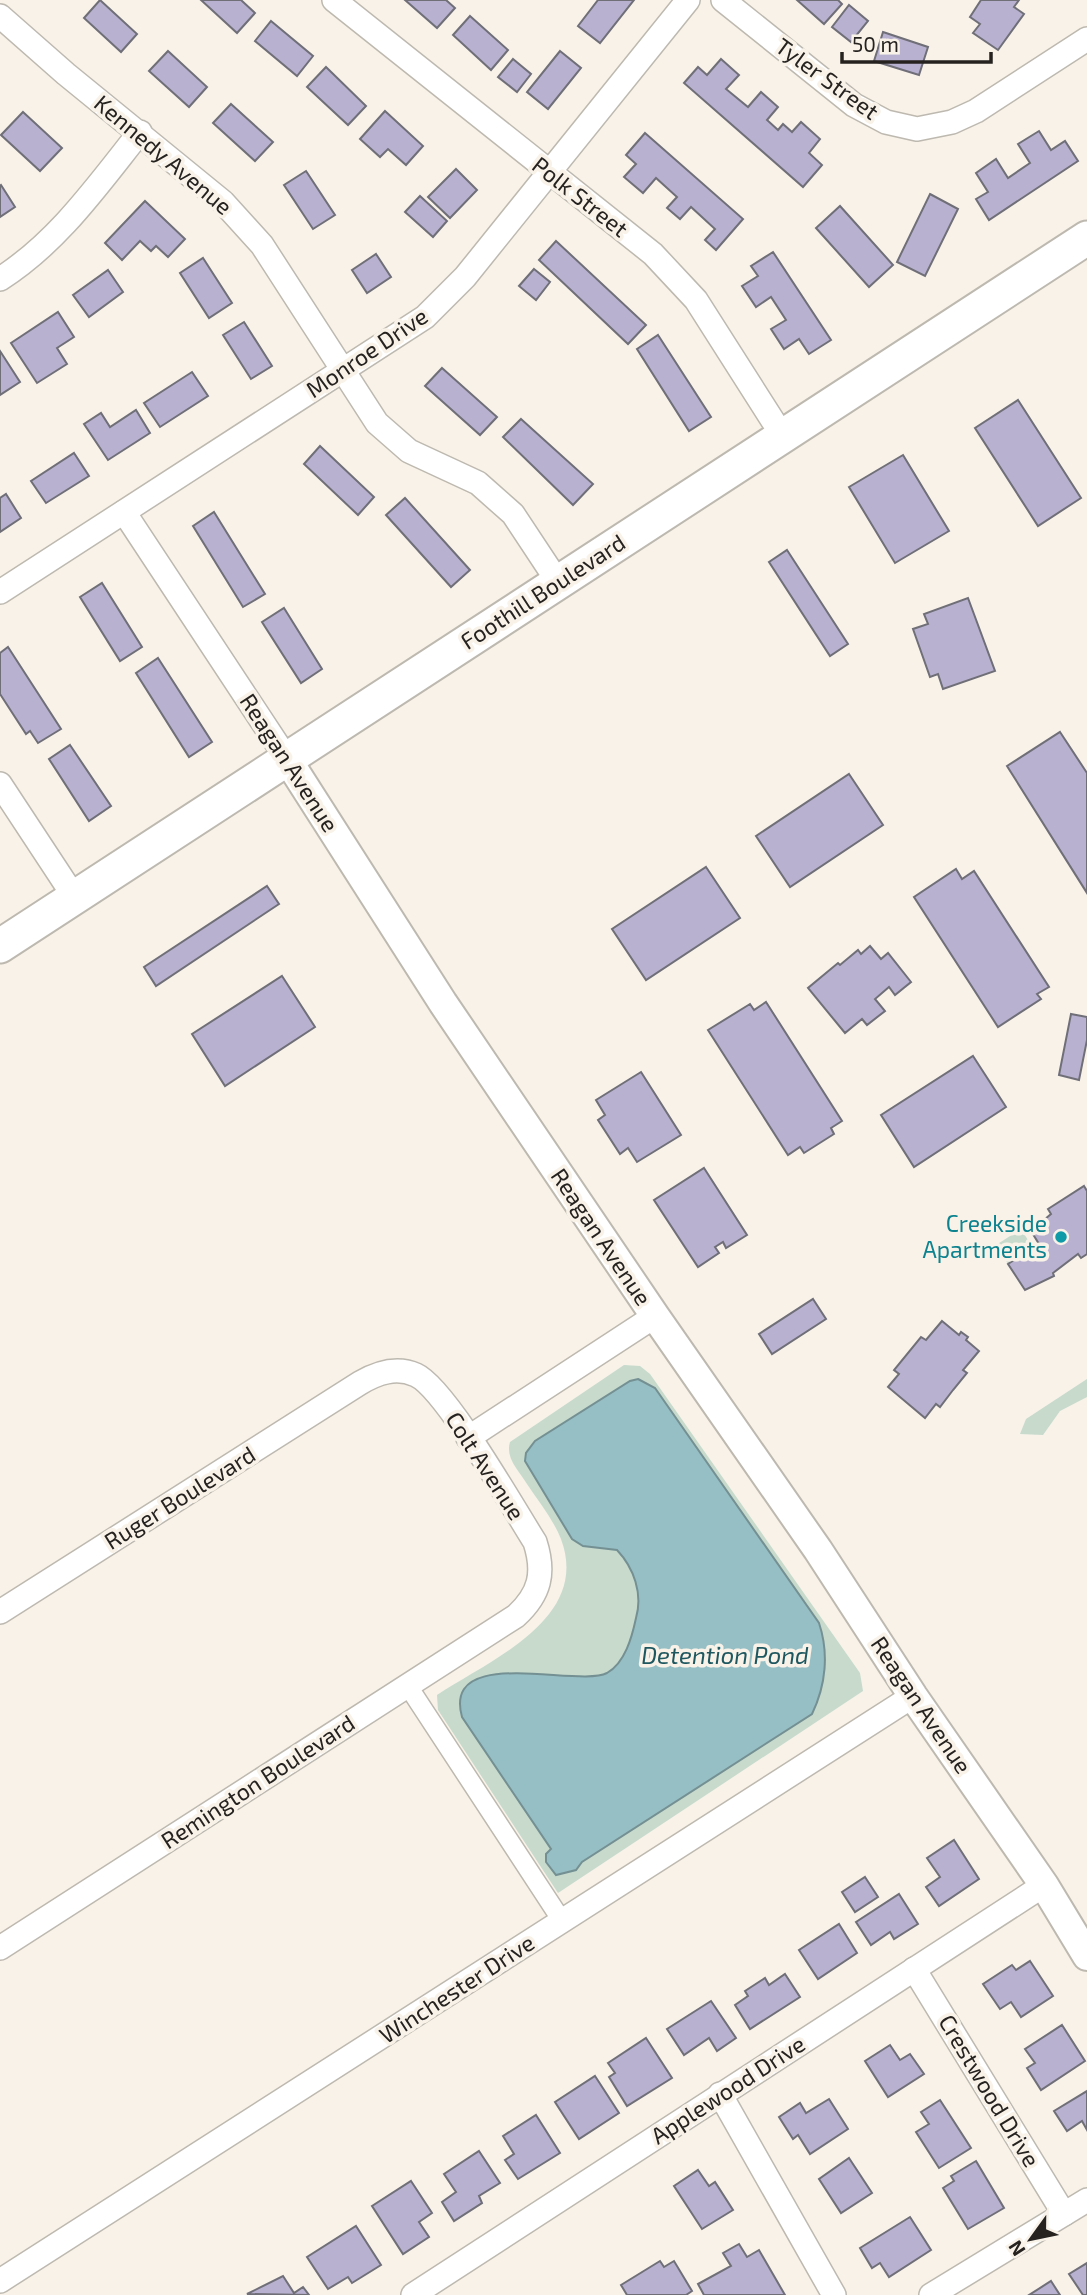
<svg xmlns="http://www.w3.org/2000/svg" width="1087" height="2295" viewBox="0 0 1087 2295" font-family="'Exo 2',sans-serif">
<style>
.green{fill:#c7dacc}
.water{fill:#96bfc5;stroke:#749093;stroke-width:2}
.building{fill:#b8b1d0;stroke:#706f78;stroke-width:2}
.lines{fill:none;stroke-linecap:round;stroke-linejoin:round}
.pedestrian-casing{stroke:#beb9b0;stroke-width:21}
.minor-casing{stroke:#beb9b0;stroke-width:26}
.tertiary-casing{stroke:#beb9b0;stroke-width:32}
.secondary-casing{stroke:#beb9b0;stroke-width:37}
.pedestrian{stroke:#fff;stroke-width:18}
.minor{stroke:#fff;stroke-width:23}
.tertiary{stroke:#fff;stroke-width:28}
.secondary{stroke:#fff;stroke-width:33}
.culture-dot{fill:#0f9aa8;stroke:#f8f2e9;stroke-width:2.5}
.labels{text-anchor:middle;stroke-width:7;stroke-linejoin:round;paint-order:stroke}
.street-label{font-size:23px;fill:#25221f;stroke:#f8f2e9}
.culture-label{font-size:23px;fill:#0d838f;stroke:#f8f2e9;text-anchor:end}
.water-label{font-size:24px;font-style:italic;fill:#1e575f;stroke:#f8f2e9}
</style>
<rect width="100%" height="100%" fill="#f8f2e9"/>
<!-- green -->
<g class="green">
<polygon points="1021,1229 1033,1248 1008,1264 996,1245"/>
<path d="M624 1365 640 1366 650 1374 860 1673 863 1691 558 1893 438 1710 437 1695C490 1660 591 1619 561 1539 553 1519 539 1502 527 1484 519 1471 505 1458 510 1442Z"/>
<polygon points="1087,1379 1087,1397 1060,1411 1043,1435 1020,1434 1026,1419"/>
</g>
<!-- water -->
<path class="water" d="M638 1379 655 1388 819 1623C829 1653 826 1685 812 1714L582 1862 576 1870 556 1875 546 1862V1854L551 1849 462 1717C442 1644 578 1688 607 1673 625 1663 632 1637 636 1618 643 1594 634 1568 617 1550L583 1546 572 1539 525 1461 526 1453 535 1441 630 1381Z"/>
<!-- building -->
<g class="building">
<polygon points="100,0 137,34 121,52 84,18"/>
<polygon points="201,0 241,0 255,13 237,33"/>
<polygon points="405,0 446,0 455,8 437,28"/>
<polygon points="598,0 634,0 600,43 578,26"/>
<polygon points="797,0 838,0 842,4 824,24"/>
<polygon points="981,0 1019,0 1014,7 1024,14 998,50 973,33 980,24 970,17"/>
<polygon points="849,5 868,21 851,42 832,27"/>
<polygon points="470,16 508,50 491,70 453,35"/>
<polygon points="271,21 313,56 297,76 255,41"/>
<polygon points="883,32 928,47 919,75 874,61"/>
<polygon points="168,51 207,87 189,107 149,71"/>
<polygon points="560,51 581,68 548,109 527,92"/>
<polygon points="513,59 531,74 517,92 498,77"/>
<polygon points="721,59 739,75 726,89 748,107 761,92 778,107 767,120 778,130 783,124 792,132 801,122 820,139 809,153 822,165 803,187 684,83 698,67 707,75"/>
<polygon points="326,67 366,106 348,125 307,87"/>
<polygon points="231,104 273,142 255,161 213,123"/>
<polygon points="385,111 423,146 406,165 388,149 380,157 360,139"/>
<polygon points="23,112 62,148 40,171 1,135"/>
<polygon points="1039,131 1051,150 1065,141 1078,161 989,220 976,199 988,192 976,173 996,159 1008,178 1030,163 1018,144"/>
<polygon points="645,133 743,219 716,250 705,240 715,229 691,207 680,219 667,208 677,197 656,178 643,193 624,177 636,164 626,155"/>
<polygon points="456,169 477,190 450,218 428,197"/>
<polygon points="306,171 335,215 313,229 284,185"/>
<polygon points="1,185 15,207 0,217 0,186"/>
<polygon points="930,194 958,209 925,276 897,262"/>
<polygon points="420,196 447,221 433,237 405,212"/>
<polygon points="145,201 185,239 168,257 156,246 151,251 140,241 122,260 105,243"/>
<polygon points="840,206 893,265 869,287 816,228"/>
<polygon points="556,241 646,325 628,344 539,260"/>
<polygon points="773,252 831,340 809,354 799,339 784,349 771,329 786,320 771,297 756,307 742,286 758,276 751,266"/>
<polygon points="376,254 391,277 367,293 352,270"/>
<polygon points="203,258 232,303 209,318 180,273"/>
<polygon points="534,269 550,282 536,300 519,286"/>
<polygon points="108,270 123,292 89,317 73,295"/>
<polygon points="58,312 74,337 57,348 67,364 37,383 11,343"/>
<polygon points="244,322 272,366 251,379 223,335"/>
<polygon points="658,335 711,417 689,431 637,349"/>
<polygon points="0,351 20,382 0,395"/>
<polygon points="442,368 497,417 480,435 425,386"/>
<polygon points="192,372 208,396 160,427 144,403"/>
<polygon points="1018,400 1081,498 1038,526 975,428"/>
<polygon points="136,410 150,433 108,460 84,424 101,413 110,427"/>
<polygon points="521,419 593,484 573,505 503,437"/>
<polygon points="320,446 374,497 358,515 304,464"/>
<polygon points="74,453 89,476 46,503 31,481"/>
<polygon points="903,455 949,531 895,563 849,487"/>
<polygon points="6,494 21,518 0,532 0,498"/>
<polygon points="405,498 470,570 451,587 386,515"/>
<polygon points="214,512 265,594 243,607 193,526"/>
<polygon points="787,550 848,644 830,656 769,562"/>
<polygon points="102,583 142,647 120,661 80,597"/>
<polygon points="968,598 995,671 943,689 938,674 930,677 913,629 928,624 924,614"/>
<polygon points="284,608 322,669 301,683 262,622"/>
<polygon points="8,647 61,729 38,743 30,731 26,734 0,694 0,653"/>
<polygon points="158,658 212,742 189,757 136,673"/>
<polygon points="1060,732 1087,773 1087,893 1007,766"/>
<polygon points="70,745 111,806 89,821 49,759"/>
<polygon points="849,774 883,825 790,887 756,836"/>
<polygon points="706,867 740,918 646,980 612,929"/>
<polygon points="956,869 962,879 974,871 1049,987 1037,994 1041,999 998,1027 914,897"/>
<polygon points="267,886 279,904 156,986 144,967"/>
<polygon points="870,946 881,959 888,953 911,982 895,995 889,987 875,999 885,1011 867,1025 862,1019 845,1033 808,988 838,963 840,965 858,950 861,954"/>
<polygon points="282,976 315,1027 225,1086 192,1034"/>
<polygon points="766,1002 842,1121 831,1128 834,1134 804,1153 800,1147 788,1155 708,1030 750,1004 754,1010"/>
<polygon points="1071,1014 1087,1017 1087,1040 1079,1080 1059,1075"/>
<polygon points="973,1056 1006,1107 914,1167 881,1115"/>
<polygon points="641,1072 681,1135 637,1162 628,1148 620,1154 598,1120 605,1115 596,1100"/>
<polygon points="704,1168 747,1235 726,1248 723,1242 715,1247 719,1253 698,1267 654,1200"/>
<polygon points="1084,1186 1087,1191 1087,1254 1081,1258 1078,1254 1053,1273 1054,1276 1025,1290 1008,1264 1039,1244 1031,1231 1051,1214 1048,1209"/>
<polygon points="813,1299 826,1319 772,1354 759,1334"/>
<polygon points="942,1321 959,1335 961,1332 968,1337 966,1340 979,1351 963,1370 967,1373 953,1390 940,1407 936,1404 925,1418 888,1387 899,1374 894,1370 921,1337 926,1340"/>
<polygon points="954,1840 979,1879 939,1906 926,1887 940,1877 927,1858"/>
<polygon points="865,1877 878,1897 855,1912 842,1892"/>
<polygon points="899,1894 918,1924 894,1939 890,1932 871,1945 856,1922"/>
<polygon points="839,1924 857,1953 818,1979 799,1950"/>
<polygon points="1030,1961 1053,1996 1021,2017 1011,2002 1000,2009 983,1984 1012,1965 1016,1970"/>
<polygon points="785,1974 800,1997 750,2029 735,2005 748,1996 745,1991 765,1978 769,1985"/>
<polygon points="711,2001 736,2038 717,2051 709,2038 684,2055 667,2029"/>
<polygon points="1062,2025 1085,2061 1041,2090 1027,2068 1035,2063 1025,2049"/>
<polygon points="646,2038 672,2078 627,2106 609,2077 615,2073 608,2063"/>
<polygon points="890,2045 900,2060 910,2054 924,2074 888,2097 865,2061"/>
<polygon points="595,2076 619,2113 579,2139 555,2102"/>
<polygon points="1087,2091 1087,2130 1082,2121 1067,2131 1054,2111"/>
<polygon points="829,2099 848,2129 810,2154 798,2135 793,2139 779,2117 800,2103 806,2113"/>
<polygon points="940,2100 971,2148 939,2168 916,2132 929,2124 921,2112"/>
<polygon points="536,2115 560,2153 518,2179 505,2160 514,2154 503,2136"/>
<polygon points="479,2151 500,2183 479,2196 482,2203 454,2221 442,2202 456,2192 444,2174"/>
<polygon points="849,2158 872,2193 841,2213 819,2179"/>
<polygon points="976,2161 1004,2208 968,2229 943,2188 954,2181 951,2176"/>
<polygon points="698,2170 709,2186 715,2182 733,2210 702,2229 674,2186"/>
<polygon points="411,2181 432,2213 419,2222 429,2237 403,2254 372,2206"/>
<polygon points="910,2217 931,2250 889,2277 880,2263 872,2268 860,2248"/>
<polygon points="356,2226 381,2265 352,2283 348,2277 328,2289 307,2257"/>
<polygon points="739,2244 747,2257 759,2250 785,2295 704,2295 698,2284 731,2266 723,2253"/>
<polygon points="660,2261 664,2267 674,2261 692,2291 686,2295 627,2295 621,2285"/>
<polygon points="1087,2263 1087,2295 1083,2295 1069,2274"/>
<polygon points="283,2276 294,2293 303,2287 309,2295 247,2294"/>
<polygon points="1051,2281 1060,2295 1029,2295"/>
</g>
<g class="lines">
<!-- pedestrian casing -->
<g class="pedestrian-casing">
<polyline id="pedestrian" points="408,1686 562,1921"/>
</g>
<!-- minor casing -->
<g class="minor-casing">
<g id="minor">
<polyline points="334,0 653,254 696,300 782,435"/>
<polyline points="723,0 854,105 886,122 917,129 952,122 976,111 1087,39"/>
<polyline points="0,16 66,74 223,202 262,245 377,423 409,451 478,483 513,514 558,582"/>
<path d="M0 279C58 242 97 186 140 132"/>
<polyline points="124,512 287,759"/>
<polyline points="0,592 425,317 465,277 688,0"/>
<polyline points="0,784 75,898"/>
<polyline points="468,1438 655,1316"/>
<path d="M0 1612 360 1383C377 1373 396 1366 416 1375 445 1388 514 1509 535 1542 545 1573 540 1594 516 1616L0 1948"/>
<polyline points="914,1969 1064,2214"/>
<polyline points="720,2094 834,2295"/>
<polyline points="0,2281 913,1696"/>
<polyline points="413,2295 1044,1885"/>
<polyline points="931,2295 1087,2200"/>
</g>
</g>
<!-- tertiary casing -->
<g class="tertiary-casing">
<polyline id="tertiary" points="287,759 443,1003 655,1316 818,1550 913,1696 1044,1885 1087,1956"/>
</g>
<!-- secondary casing -->
<g class="secondary-casing">
<polyline id="secondary" points="0,946 1087,238"/>
</g>
<!-- pedestrian -->
<use href="#pedestrian" class="pedestrian"/>
<!-- minor -->
<use href="#minor" class="minor"/>
<!-- tertiary -->
<use href="#tertiary" class="tertiary"/>
<!-- secondary -->
<use href="#secondary" class="secondary"/>
</g>
<!-- markers -->
<circle class="culture-dot" cx="1061" cy="1237" r="7"/>
<g class="labels">
<!-- street labels -->
<g class="street-label">
<text transform="translate(827 79) rotate(36)" y="8">Tyler Street</text>
<text transform="translate(163 155) rotate(40)" y="8">Kennedy Avenue</text>
<text transform="translate(580 197) rotate(38)" y="8">Polk Street</text>
<text transform="translate(367 353) rotate(-34)" y="8">Monroe Drive</text>
<text transform="translate(543 592) rotate(-33)" y="8">Foothill Boulevard</text>
<text transform="translate(289 763) rotate(57)" y="8">Reagan Avenue</text>
<text transform="translate(601 1237) rotate(56)" y="8">Reagan Avenue</text>
<text transform="translate(485 1466) rotate(57)" y="8">Colt Avenue</text>
<text transform="translate(180 1498) rotate(-32)" y="8">Ruger Boulevard</text>
<text transform="translate(921 1705) rotate(56)" y="8">Reagan Avenue</text>
<text transform="translate(258 1782) rotate(-33)" y="8">Remington Boulevard</text>
<text transform="translate(457 1989) rotate(-33)" y="8">Winchester Drive</text>
<text transform="translate(728 2090) rotate(-33)" y="8">Applewood Drive</text>
<text transform="translate(989 2091) rotate(59)" y="8">Crestwood Drive</text>
</g>
<!-- culture labels -->
<g class="culture-label">
<text x="1047" y="1232">Creekside<tspan x="1047" dy="26">Apartments</tspan></text>
</g>
<!-- water labels -->
<g class="water-label">
<text x="725" y="1664">Detention Pond</text>
</g>
</g>
<!-- north arrow -->
<g transform="translate(1031 2239) rotate(237)" stroke="#f8f2e9" stroke-width="5" paint-order="stroke">
<path d="M0-5L12 26L0 18L-12 26Z" fill="#25221f"/>
<text y="-10" font-size="19" font-weight="bold" text-anchor="middle" fill="#25221f">N</text>
</g>
<!-- scale -->
<path d="M842 52v10h149v-10" fill="none" stroke="#25221f" stroke-width="3.5"/>
<text x="852" y="52" font-size="21" fill="#25221f" stroke="#f8f2e9" stroke-width="5" paint-order="stroke">50 m</text>
</svg>
